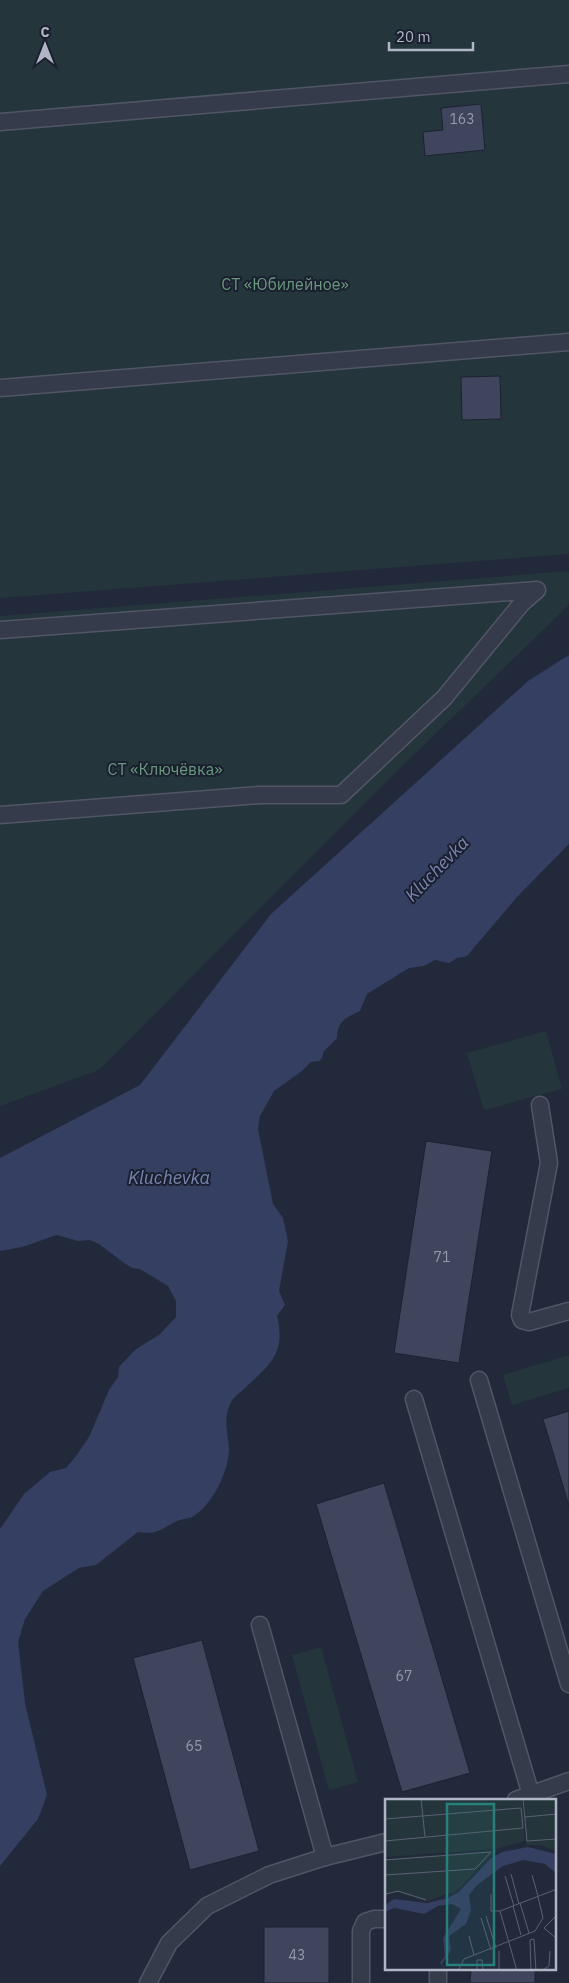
<svg xmlns="http://www.w3.org/2000/svg" width="569" height="1983" viewBox="0 0 569 1983" font-family="'IBM Plex Sans',sans-serif">
<style>
.green{fill:#24353c}
.water{fill:#343f61}
.building{fill:#3e455c;stroke:#1d2232}
.lines{fill:none;stroke-linecap:round;stroke-linejoin:round}
.lane-casing{stroke:#515666;stroke-width:19}
.lane{stroke:#363b4c;stroke-width:16}
.labels{text-anchor:middle;stroke-width:4;stroke-linejoin:round;paint-order:stroke}
.number-label{font-size:14px;fill:#949aac}
.park-label{font-size:16px;fill:#68997c;stroke:#1b2030}
.water-label{font-size:18px;font-style:italic;fill:#7986b0;stroke:#1b2030}
.inset-road{fill:none;stroke:#5b6173;stroke-width:1}
.view{fill:#27807b;fill-opacity:0.15;stroke:#27807b;stroke-width:2.5}
.inset-edge{fill:none;stroke:#b1b6c7;stroke-width:2.5}
</style>
<rect width="100%" height="100%" fill="#22293b"/>
<!-- green -->
<g class="green">
<polygon points="0,0 569,0 569,554 0,598"/>
<polygon points="569,571 569,605 393,775 99,1070 0,1106 0,616"/>
<polygon points="546,1031 562,1089 484,1110 467,1053"/>
<polygon points="569,1355 569,1388 512,1405 503,1375"/>
<polygon points="321,1647 358,1782 329,1790 292,1655"/>
</g>
<!-- water -->
<path class="water" d="M569 655V844L517 897 467 956 457 958 449 963 435 960 424 966 409 968 367 994 360 1011C347 1017 337 1021 337 1038L324 1051 322 1058 319 1061 311 1062 302 1071 274 1091 260 1116 258 1129 273 1204 283 1218 288 1241 279 1291 285 1305 277 1316C286 1352 271 1364 246 1387 240 1393 234 1396 230 1404 223 1420 228 1432 229 1449 229 1471 212 1506 192 1517 187 1519 182 1519 177 1521 161 1529 158 1535 138 1532L96 1565 79 1568 43 1591 25 1619 18 1642 25 1703 47 1795 38 1819 0 1866V1529L24 1494 50 1472 66 1468 76 1456 89 1437 109 1390 118 1377 119 1367 135 1350 160 1334 176 1317V1301L168 1286 140 1269 132 1268 124 1263 99 1244 90 1240 78 1241 57 1235 22 1247 0 1251V1158L140 1085 271 914 528 681Z"/>
<!-- building -->
<g class="building">
<polygon points="481,104 485,150 425,156 423,132 443,130 441,108"/>
<polygon points="500,376 501,419 462,420 461,377"/>
<polygon points="426,1141 492,1151 459,1363 394,1353"/>
<polygon points="569,1411 569,1506 543,1419"/>
<polygon points="384,1483 470,1773 402,1792 316,1504"/>
<polygon points="202,1640 259,1851 190,1870 133,1658"/>
<rect x="264" y="1927" width="65" height="56"/>
<polygon points="471,1969 535,1969 535,1983 470,1983"/>
</g>
<g class="lines">
<!-- lane casing -->
<g class="lane-casing">
<g id="lane">
<polyline points="0,122 569,74"/>
<polyline points="0,388 569,342"/>
<polyline points="0,630 537,590 522,603 444,698 341,795 259,795 0,815"/>
<polyline points="540,1105 549,1163 520,1315 522,1320 529,1322 569,1311"/>
<polyline points="479,1380 569,1684"/>
<polyline points="414,1399 531,1795"/>
<polyline points="260,1625 325,1857"/>
<polyline points="516,1800 569,1781"/>
<polyline points="438,1969 438,1983"/>
<polyline points="148,1983 169,1943 207,1906 269,1875 325,1857 386,1842"/>
<polyline points="361,1983 361,1931 365,1922 374,1919 386,1919"/>
</g>
</g>
<!-- lane -->
<use href="#lane" class="lane"/>
</g>
<g class="labels">
<!-- number labels -->
<g class="number-label">
<text x="462" y="124">163</text>
<text x="442" y="1262">71</text>
<text x="404" y="1681">67</text>
<text x="194" y="1751">65</text>
<text x="297" y="1960">43</text>
</g>
<!-- park labels -->
<g class="park-label">
<text x="285" y="290">СТ «Юбилейное»</text>
<text x="165" y="775">СТ «Ключёвка»</text>
</g>
<!-- water labels -->
<g class="water-label">
<text transform="translate(437 869) rotate(-46)" y="6">Kluchevka</text>
<text x="169" y="1184">Kluchevka</text>
</g>
</g>
<!-- overview -->
<g transform="translate(385 1799)">
<rect width="171" height="171" fill="#22293b"/>
<path d="M0 0H137L140 42 111 50 0 58ZM139 0H171V52L155 46H141ZM112 51 71 92 42 102 7 92 0 99V60Z" fill="#24353c"/>
<path d="M143 48 171 55V74L160 65 139 61 118 67 92 86 84 96 86 111 81 125 64 137 66 151 57 165 60 171 55 164 60 157 58 139 76 110 67 105 53 107 39 115 9 109 0 113V106L9 100 42 104 63 99 74 93 105 60 117 53Z" fill="#343f61"/>
<path class="inset-road" d="M36 0 40 38M138 0 142 42 172 40M140 18 172 15M0 20 136 9 138 29 0 42M0 61 106 53 90 70 0 76M126 75 134 105M147 76 153 97M120 77 129 107M1 95 13 92 41 101M106 95V112H115L172 90M135 104 144 134M128 107 136 136M115 112 132 172M172 116 159 129 172 140M101 117 111 149M96 119 106 151M84 137 89 156M73 172 79 160 150 132 158 119 153 98M92 172V161H97L98 172M114 172V152M146 172 145 141 149 140 151 172M156 172 164 167 165 152"/>
<path class="view" d="M62 5H109V166H62Z"/>
<rect width="171" height="171" class="inset-edge"/>
</g>
<!-- north arrow -->
<g transform="translate(45 45)" stroke="#1b2030" stroke-width="4" paint-order="stroke">
<path d="M0-4L9 19L0 12L-9 19Z" fill="#b1b6c7"/>
<text y="-8" font-size="14" font-weight="bold" text-anchor="middle" fill="#b1b6c7">С</text>
</g>
<!-- scale -->
<path d="M389 42v8h84v-8" fill="none" stroke="#b1b6c7" stroke-width="2.5"/>
<text x="396" y="42" font-size="15" fill="#b1b6c7" stroke="#1b2030" stroke-width="4" paint-order="stroke">20 m</text>
</svg>
